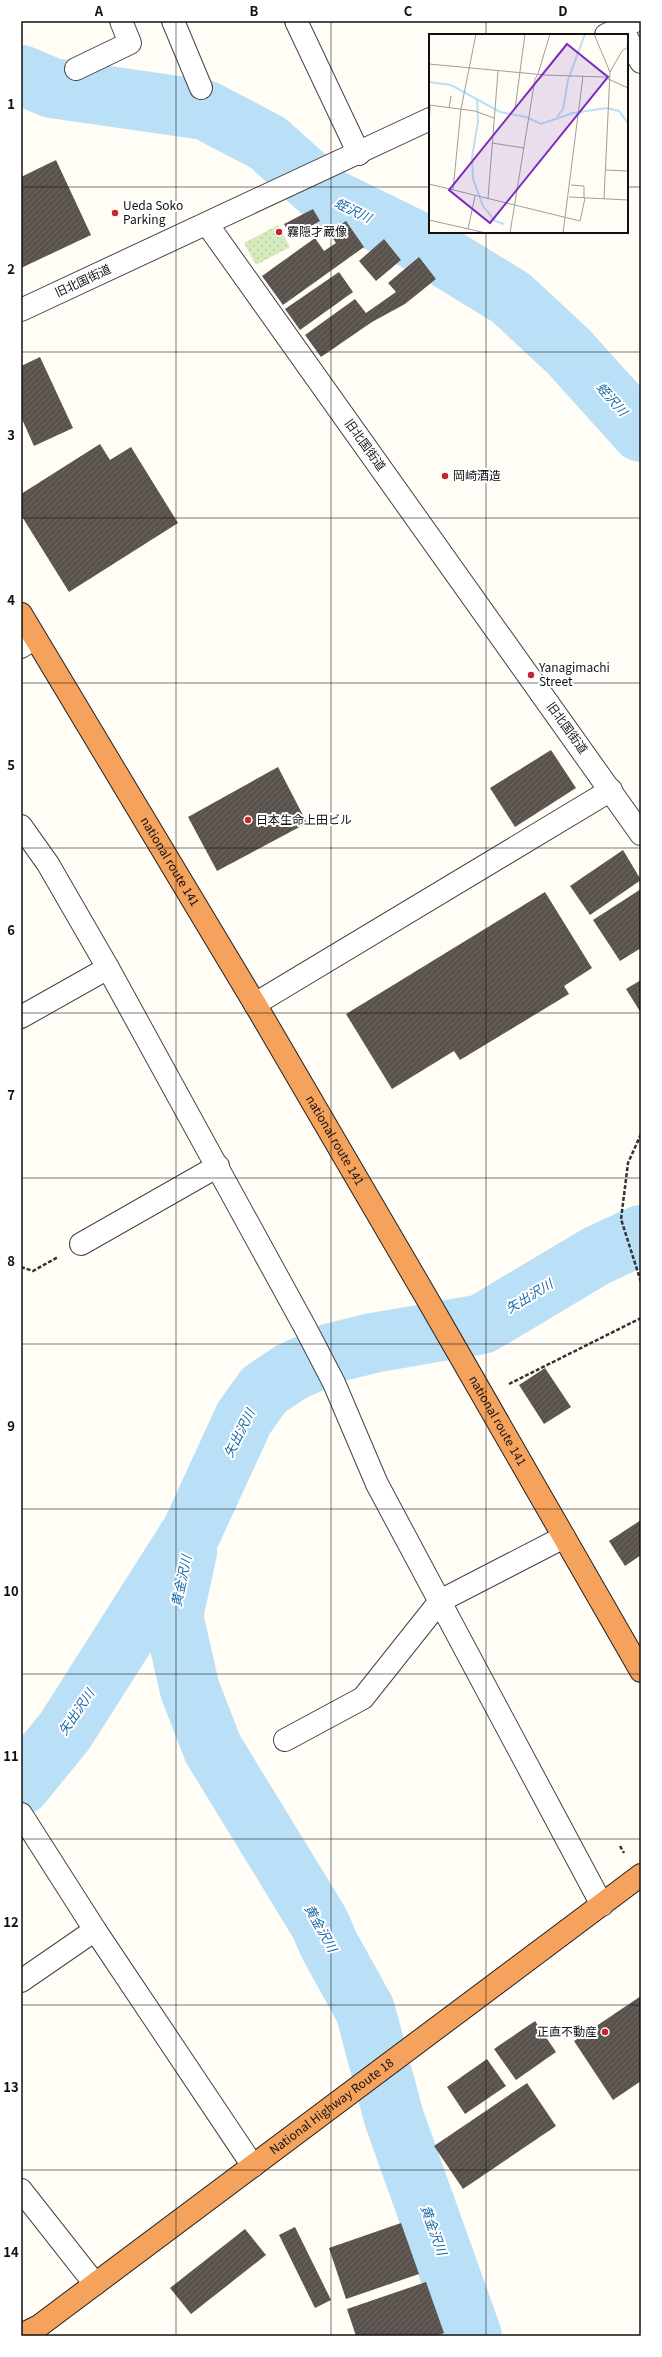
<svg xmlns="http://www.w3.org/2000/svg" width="662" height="2357" viewBox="0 0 662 2357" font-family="Georgia,'Noto Sans JP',serif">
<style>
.park{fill:url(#park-dots)}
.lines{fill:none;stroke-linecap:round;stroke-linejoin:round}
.river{stroke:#b9e0f7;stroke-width:60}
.building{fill:url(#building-hatch)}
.minor-casing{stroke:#444;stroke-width:24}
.highway-casing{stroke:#222;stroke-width:24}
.path{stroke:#333;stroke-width:2.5;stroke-dasharray:4 2;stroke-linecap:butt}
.minor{stroke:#fff;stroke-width:22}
.highway{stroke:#f5a25d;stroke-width:22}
.grid{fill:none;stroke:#111;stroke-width:1;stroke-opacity:0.55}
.poi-dot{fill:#c4262e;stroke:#fff;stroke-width:1.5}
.labels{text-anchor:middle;stroke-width:4;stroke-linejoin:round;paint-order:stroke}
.poi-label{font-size:12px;fill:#111;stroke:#fff;text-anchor:start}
.street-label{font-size:12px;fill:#111;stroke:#fff}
.water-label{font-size:13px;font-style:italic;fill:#1768a6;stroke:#fff}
.inset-river{fill:none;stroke:#b9e0f7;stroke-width:2}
.inset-road{fill:none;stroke:#a09f9a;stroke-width:1}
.view{fill:#7b2cbf;fill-opacity:0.15;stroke:#7b2cbf;stroke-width:2}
.inset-edge{fill:none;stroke:#111;stroke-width:2}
.neatline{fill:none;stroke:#111;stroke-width:1.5}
.grid-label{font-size:13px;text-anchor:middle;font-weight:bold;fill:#111}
</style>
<defs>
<pattern id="park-dots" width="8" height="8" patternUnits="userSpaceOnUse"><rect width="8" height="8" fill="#d5ebbd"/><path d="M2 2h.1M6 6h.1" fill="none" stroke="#b6c8a1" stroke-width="1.8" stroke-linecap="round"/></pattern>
<pattern id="building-hatch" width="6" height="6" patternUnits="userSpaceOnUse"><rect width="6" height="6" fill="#5a524d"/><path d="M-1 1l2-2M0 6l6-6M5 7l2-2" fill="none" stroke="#6d6662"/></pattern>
</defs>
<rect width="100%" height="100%" fill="#fffdf5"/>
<!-- park -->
<polygon class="park" points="278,225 290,247 256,265 244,243"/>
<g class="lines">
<!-- river -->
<g class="river">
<polyline points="21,75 52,88 205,110 268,143 329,198 421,243 511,298 569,352 641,432"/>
<polyline points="187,1552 173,1616 190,1690 213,1749 320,1924 329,1945 365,2010 394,2118 472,2336"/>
<polyline points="21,1785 65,1731 192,1531 244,1418 264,1390 291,1372 332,1353 373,1343 482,1324 596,1256 641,1235"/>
</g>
</g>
<!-- building -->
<g class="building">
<polygon points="56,160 91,235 21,268 21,177"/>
<polygon points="313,209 320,221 291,237 284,224"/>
<polygon points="346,221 364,247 283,305 262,276 315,238 324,251 336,243 329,233"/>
<polygon points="384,239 401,260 376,281 359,261"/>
<polygon points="419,257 436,279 405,304 372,322 321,357 305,335 355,299 366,313 396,292 388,283"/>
<polygon points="339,272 353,292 300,330 285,309"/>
<polygon points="40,357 73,428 34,446 21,417 21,366"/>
<polygon points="100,444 110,460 131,447 178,523 69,592 21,515 21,494"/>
<polygon points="551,750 576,788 515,827 490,788"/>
<polygon points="278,767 307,823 217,871 188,817"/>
<polygon points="623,850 641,880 590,915 570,886"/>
<polygon points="641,889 641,948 620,961 593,920"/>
<polygon points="545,892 592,968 564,986 569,994 460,1060 454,1051 392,1089 346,1014"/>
<polygon points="641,980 641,1013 626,989"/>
<polygon points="545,1368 571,1407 544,1424 519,1385"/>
<polygon points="641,1520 641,1555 625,1566 609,1541"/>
<polygon points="641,1996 641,2081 613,2100 574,2041"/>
<polygon points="535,2021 556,2052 516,2080 494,2049"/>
<polygon points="487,2059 506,2086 465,2114 447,2087"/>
<polygon points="527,2083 556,2126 463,2189 434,2146"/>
<polygon points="401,2223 419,2274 346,2299 329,2248"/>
<polygon points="295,2227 331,2300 315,2308 279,2235"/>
<polygon points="245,2229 266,2255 191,2314 170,2288"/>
<polygon points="426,2282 444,2333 436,2336 356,2336 347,2309"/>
</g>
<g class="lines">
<!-- minor casing -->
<g class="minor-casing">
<g id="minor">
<polyline points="173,21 201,88"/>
<polyline points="296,21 359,154"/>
<polyline points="606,35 635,21"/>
<polyline points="627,38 641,62"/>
<polyline points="76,69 130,43 121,21"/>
<polyline points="207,224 641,834"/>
<polyline points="21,310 430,119"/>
<polyline points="21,647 35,638"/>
<polyline points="21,826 48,864 108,968 306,1329 334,1383 377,1484 602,1905"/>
<polyline points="255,1004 611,790"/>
<polyline points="21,1017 108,968"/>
<polyline points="81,1244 218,1166"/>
<polyline points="285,1740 363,1698 440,1601 564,1537"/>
<polyline points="21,1814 95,1930 253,2166"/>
<polyline points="21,1981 95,1930"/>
<polyline points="21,2190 95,2284"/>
</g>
</g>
<!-- highway casing -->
<g class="highway-casing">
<g id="highway">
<path id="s1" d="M21 614 255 1004 425 1295 641 1671"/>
<path id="s2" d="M21 2335 39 2326 641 1875"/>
</g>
</g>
<!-- path -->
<g class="path">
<polyline points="641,1134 628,1163 621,1219 641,1282"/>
<polyline points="21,1267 33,1271 58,1257"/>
<polyline points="509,1384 641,1318"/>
<polyline points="620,1846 624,1853"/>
</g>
<!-- minor -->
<use href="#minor" class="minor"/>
<!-- highway -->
<use href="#highway" class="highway"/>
</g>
<!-- grid -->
<path class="grid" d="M176 21V2336M331 21V2336M486 21V35M21 187H430M627 187H641M486 232V2336M21 352H641M21 518H641M21 683H641M21 848H641M21 1013H641M21 1178H641M21 1344H641M21 1509H641M21 1674H641M21 1839H641M21 2005H641M21 2170H641"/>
<!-- markers -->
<g class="poi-dot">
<circle cx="115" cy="213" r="4"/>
<circle cx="279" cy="232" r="4"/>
<circle cx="445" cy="476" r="4"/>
<circle cx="531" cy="675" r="4"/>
<circle cx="248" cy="820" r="4"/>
<circle cx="605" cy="2032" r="4"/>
</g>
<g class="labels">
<!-- poi labels -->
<g class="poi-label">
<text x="123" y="210">Ueda Soko<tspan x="123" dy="14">Parking</tspan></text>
<text x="287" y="236">霧隠才蔵像</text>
<text x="453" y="480">岡崎酒造</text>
<text x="539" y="672">Yanagimachi<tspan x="539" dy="14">Street</tspan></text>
<text x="256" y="824">日本生命上田ビル</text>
<text x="597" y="2036" text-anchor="end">正直不動産</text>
</g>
<!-- street labels -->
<g class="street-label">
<text transform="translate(83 281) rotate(-25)" y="4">旧北国街道</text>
<text transform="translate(365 445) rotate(54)" y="4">旧北国街道</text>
<text transform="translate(567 728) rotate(54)" y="4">旧北国街道</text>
<text dy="4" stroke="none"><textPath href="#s1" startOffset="289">national route 141</textPath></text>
<text dy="4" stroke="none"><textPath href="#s1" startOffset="613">national route 141</textPath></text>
<text dy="4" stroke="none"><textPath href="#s1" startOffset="937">national route 141</textPath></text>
<text dy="4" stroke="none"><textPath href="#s2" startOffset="386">National Highway Route 18</textPath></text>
</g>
<!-- water labels -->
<g class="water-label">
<text transform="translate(353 210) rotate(26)" y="5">蛭沢川</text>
<text transform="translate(612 399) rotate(48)" y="5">蛭沢川</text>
<text transform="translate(529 1296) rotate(-31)" y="5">矢出沢川</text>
<text transform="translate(239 1433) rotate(-63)" y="5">矢出沢川</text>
<text transform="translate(181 1581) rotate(-78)" y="5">黄金沢川</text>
<text transform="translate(76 1712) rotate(-56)" y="5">矢出沢川</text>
<text transform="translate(321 1928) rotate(61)" y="5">黄金沢川</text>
<text transform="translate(434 2230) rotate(70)" y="5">黄金沢川</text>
</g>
</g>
<!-- overview -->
<g transform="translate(429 34)">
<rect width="199" height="199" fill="#fffdf5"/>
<path class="inset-river" d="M0 48 22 51 71 78 97 83 112 90 144 79 178 74 190 77 199 89M48 65 49 88 43 123 44 145 54 172 66 187 75 190M128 83 134 75 139 46 156 0"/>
<path class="inset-road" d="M165 0 181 38M0 30 116 41 175 43 199 54M109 40 121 0M0 71 46 77 65 84M20 74 22 62M86 75 96 0M0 94 1 72M63 109 95 114M177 136 199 137M0 150 151 187 156 164M142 151 155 152V164M24 156 32 75 47 0M140 163 199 166M59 165 69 37M175 165 181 38 193 17 199 13M0 186 57 199M39 195 46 162M81 199 106 45 109 40M134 199 154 42"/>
<path class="view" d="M138 10 179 43 61 189 20 156Z"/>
<rect width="199" height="199" class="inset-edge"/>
</g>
<!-- border -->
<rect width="662" height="2357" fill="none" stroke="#ffffff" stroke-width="44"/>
<rect x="22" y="22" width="618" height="2313" class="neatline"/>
<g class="grid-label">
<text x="99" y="16">A</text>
<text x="254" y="16">B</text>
<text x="408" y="16">C</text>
<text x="563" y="16">D</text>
<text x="11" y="109">1</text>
<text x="11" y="274">2</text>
<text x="11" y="440">3</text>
<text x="11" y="605">4</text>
<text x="11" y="770">5</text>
<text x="11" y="935">6</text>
<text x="11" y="1100">7</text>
<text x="11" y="1266">8</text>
<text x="11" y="1431">9</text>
<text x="11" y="1596">10</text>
<text x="11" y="1761">11</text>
<text x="11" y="1927">12</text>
<text x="11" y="2092">13</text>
<text x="11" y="2257">14</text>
</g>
</svg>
